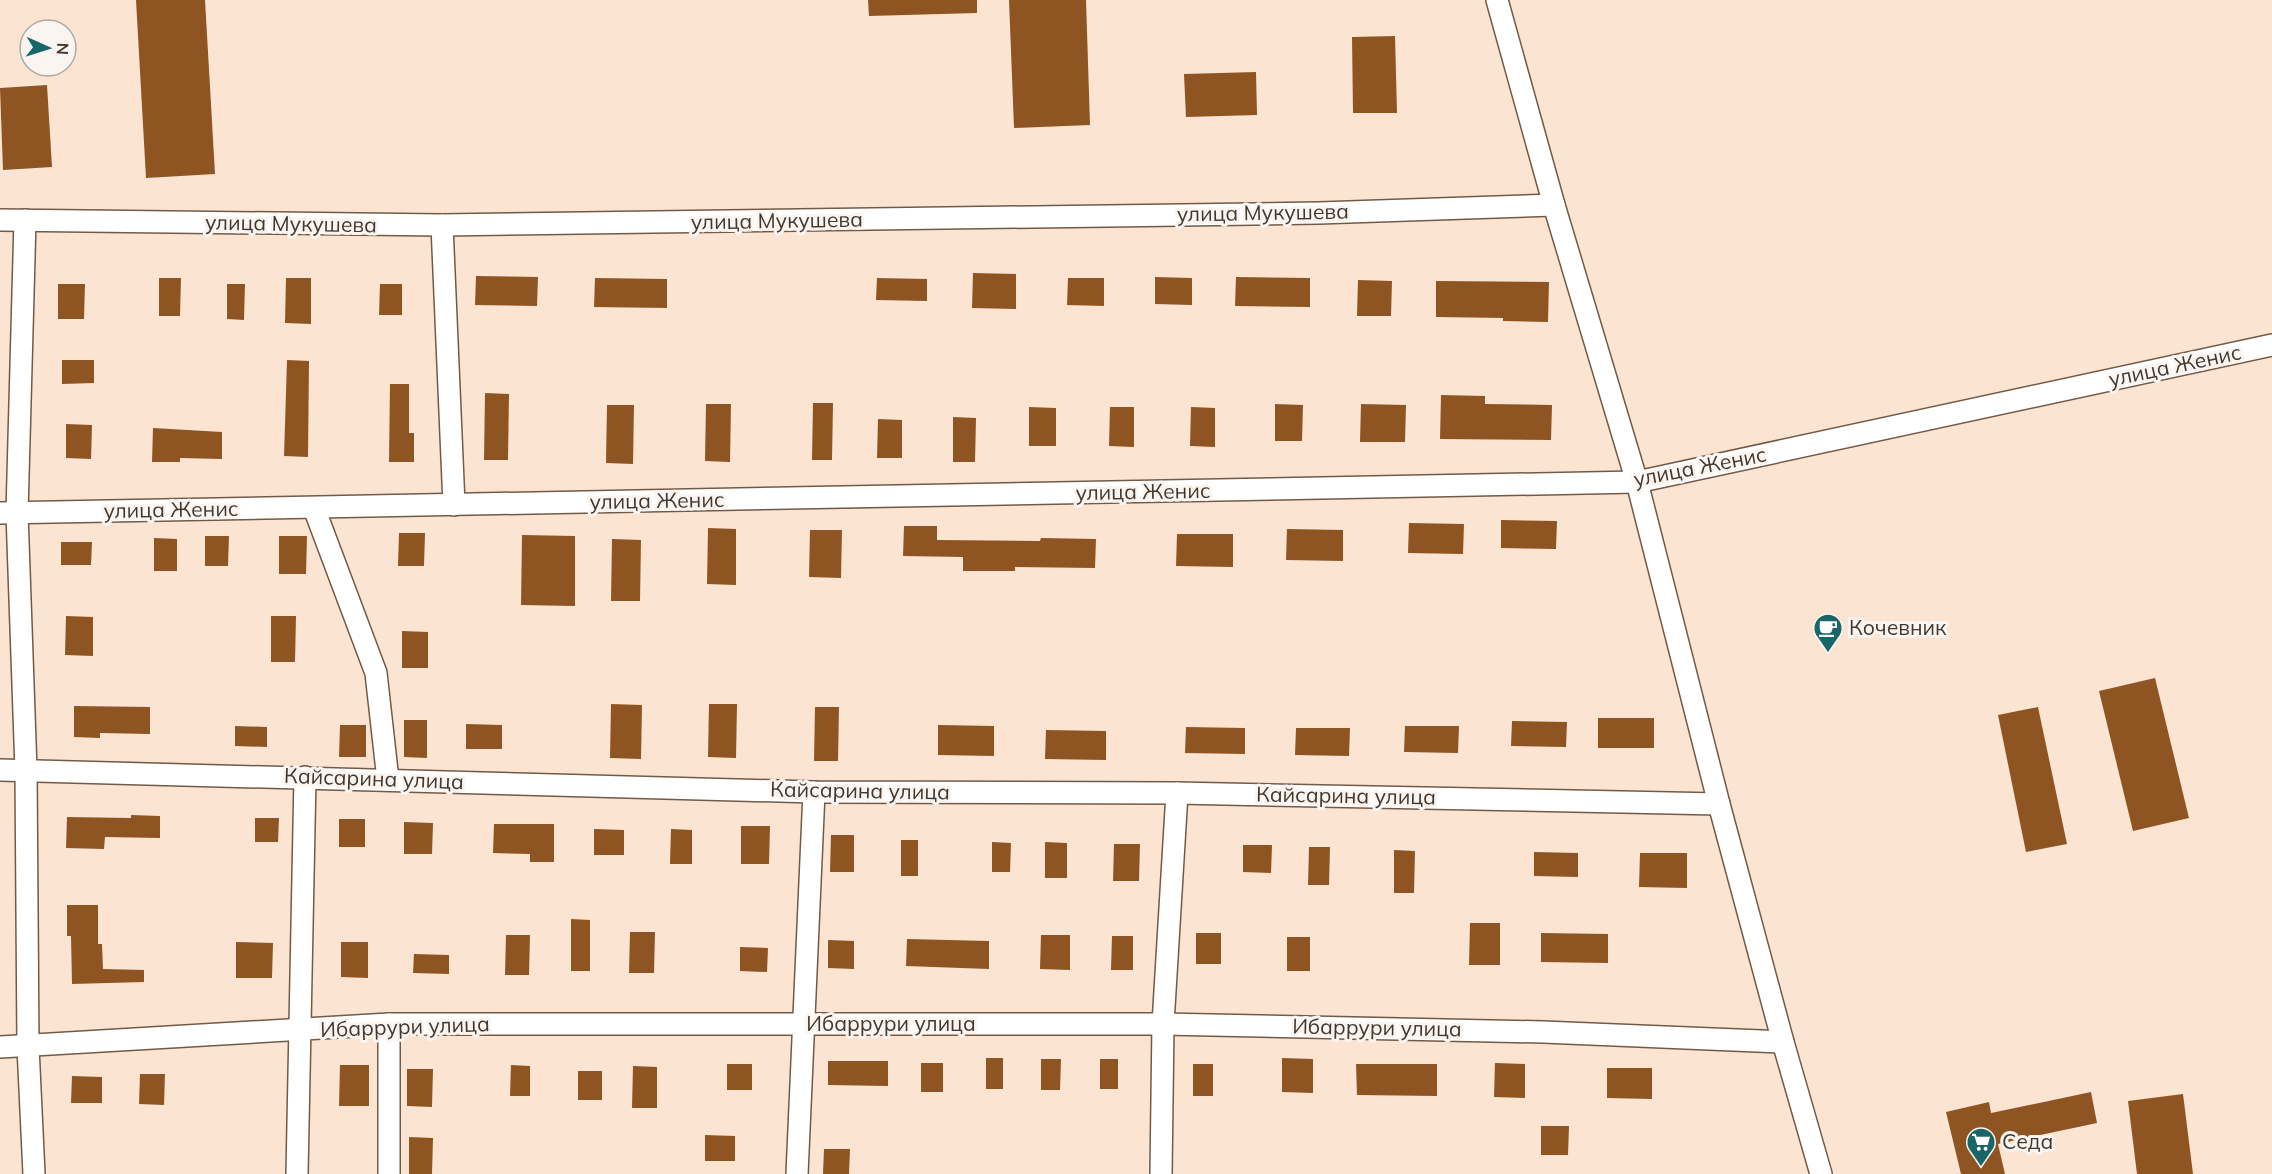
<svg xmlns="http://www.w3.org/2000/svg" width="2272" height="1174" viewBox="0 0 2272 1174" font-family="Mulish,sans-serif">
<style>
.building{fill:#8e5523}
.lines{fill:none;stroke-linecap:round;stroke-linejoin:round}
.street-casing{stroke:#735a47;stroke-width:24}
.street{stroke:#fff;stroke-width:21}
.labels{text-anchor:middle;stroke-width:6;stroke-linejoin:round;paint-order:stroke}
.street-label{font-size:21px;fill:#43382f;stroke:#fbf5f1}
.poi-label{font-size:21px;fill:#43382f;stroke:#fbf5f1;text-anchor:start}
</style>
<rect width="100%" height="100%" fill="#fce4d2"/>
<!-- building -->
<g class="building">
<polygon points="136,0 205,0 215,174 146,178"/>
<polygon points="868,0 977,0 977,13 869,16"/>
<polygon points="1009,0 1086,0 1090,125 1014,128"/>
<polygon points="1395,36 1397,113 1353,113 1352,37"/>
<polygon points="1256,72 1257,115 1186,117 1184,74"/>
<polygon points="47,85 52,167 3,170 0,88"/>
<polygon points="973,273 1016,274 1016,309 972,308"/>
<polygon points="476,276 538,277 537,306 475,305"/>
<polygon points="1155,277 1192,278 1192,305 1155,304"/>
<polygon points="1236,277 1310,278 1310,307 1235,306"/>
<polygon points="159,278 181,278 180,316 159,316"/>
<polygon points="286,278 311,278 311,324 285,323"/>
<polygon points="595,278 667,279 667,308 594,307"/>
<polygon points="877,278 927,279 927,301 876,300"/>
<polygon points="1068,278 1104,278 1104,306 1067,305"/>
<polygon points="1358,280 1392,281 1391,316 1357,316"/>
<polygon points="1436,281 1549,282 1548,322 1503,321 1503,318 1436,317"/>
<polygon points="58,284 85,284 84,319 58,319"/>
<polygon points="227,284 245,284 244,320 227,319"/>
<polygon points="380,284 402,284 402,315 379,315"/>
<polygon points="62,360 94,360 94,383 62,384"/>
<polygon points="287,360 309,361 308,457 284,456"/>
<polygon points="390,384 409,384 409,433 414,433 414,462 389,462"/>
<polygon points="485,393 509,394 508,460 484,460"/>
<polygon points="1441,395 1485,396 1485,404 1552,405 1551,440 1440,439"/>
<polygon points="813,403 833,403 832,460 812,460"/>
<polygon points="706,404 731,404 730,462 705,461"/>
<polygon points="1275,404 1303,405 1302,441 1275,441"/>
<polygon points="1361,404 1406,405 1405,442 1360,442"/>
<polygon points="607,405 634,405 633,464 606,463"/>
<polygon points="1029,407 1056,408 1056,446 1029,446"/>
<polygon points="1110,407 1134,407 1134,447 1109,446"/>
<polygon points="1191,407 1215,408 1215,447 1190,446"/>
<polygon points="953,417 976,418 975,462 953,462"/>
<polygon points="878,419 902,420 902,458 877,458"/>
<polygon points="66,424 92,425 91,459 66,458"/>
<polygon points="153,428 222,432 222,459 180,458 180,462 152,462"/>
<polygon points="1501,520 1557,521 1556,549 1501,548"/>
<polygon points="1409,523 1464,524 1463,554 1408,553"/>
<polygon points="904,526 937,526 937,540 1040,541 1041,538 1096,539 1095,568 1015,567 1015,571 963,571 963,557 903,556"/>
<polygon points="708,528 736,529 736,585 707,584"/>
<polygon points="1287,529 1343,530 1343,561 1286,560"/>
<polygon points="810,530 842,530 841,578 809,577"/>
<polygon points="399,533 425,533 424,566 398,566"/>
<polygon points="1177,534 1233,534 1233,567 1176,566"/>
<polygon points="522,535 575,536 575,606 521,605"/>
<polygon points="205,536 229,536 228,566 205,566"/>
<polygon points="279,536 307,536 306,574 279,574"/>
<polygon points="154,538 177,539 177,571 154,571"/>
<polygon points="612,539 641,540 640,601 611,601"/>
<polygon points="61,542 92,542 91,565 61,565"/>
<polygon points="66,616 93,617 93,656 65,655"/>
<polygon points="271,616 296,616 295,662 271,662"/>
<polygon points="402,631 428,632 428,668 402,668"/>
<polygon points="2155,678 2189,818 2133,831 2099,691"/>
<polygon points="611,704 642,705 641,759 610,758"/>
<polygon points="709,704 737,704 736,758 708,757"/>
<polygon points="74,706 150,707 150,734 100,733 100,738 74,737"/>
<polygon points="815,707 839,707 838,761 814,761"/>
<polygon points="2038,707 2067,844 2026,852 1998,715"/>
<rect x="1598" y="718" width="56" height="30"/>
<polygon points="404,720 427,720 427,758 404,757"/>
<polygon points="1512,721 1567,722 1566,747 1511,746"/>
<polygon points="466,724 502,725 502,749 466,749"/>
<polygon points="340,725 366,725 366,757 339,757"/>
<polygon points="938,725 994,726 994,756 938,755"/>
<polygon points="235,726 267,727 267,747 235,746"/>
<polygon points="1405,726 1459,726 1458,753 1404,752"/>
<polygon points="1186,727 1245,728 1245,754 1185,753"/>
<polygon points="1296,728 1350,728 1349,756 1295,755"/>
<polygon points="1046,730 1106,731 1106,760 1045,759"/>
<polygon points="131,815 160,816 160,838 105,837 104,849 66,848 67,817 131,818"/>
<polygon points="255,818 279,818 278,842 255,842"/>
<rect x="339" y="819" width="26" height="28"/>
<polygon points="404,822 433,823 432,854 404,854"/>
<polygon points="494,824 554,824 554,862 530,862 530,854 493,853"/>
<polygon points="741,826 770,826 769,864 741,864"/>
<polygon points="594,829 624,830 624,855 594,855"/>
<polygon points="671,829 692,830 692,864 670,864"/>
<polygon points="831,835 854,835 854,872 830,872"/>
<rect x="901" y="840" width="17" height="36"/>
<polygon points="992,842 1011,843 1010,872 992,872"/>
<polygon points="1045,842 1067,843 1067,878 1045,878"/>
<polygon points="1114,844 1140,844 1139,881 1113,881"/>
<polygon points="1243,845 1272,845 1271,873 1243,872"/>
<polygon points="1309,847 1330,847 1329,885 1308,885"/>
<polygon points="1394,850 1415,851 1414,893 1394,893"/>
<polygon points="1534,852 1578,853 1578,877 1534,876"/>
<polygon points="1640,853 1687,853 1687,888 1639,887"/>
<polygon points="67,905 98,905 98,944 102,944 103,969 144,970 144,982 72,984 71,936 67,936"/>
<polygon points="571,919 590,920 590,971 571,971"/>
<polygon points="1470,923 1500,923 1500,965 1469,965"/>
<polygon points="630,932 655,932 654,973 629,973"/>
<rect x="1196" y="933" width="25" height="31"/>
<polygon points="1541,933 1608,934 1608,963 1541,962"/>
<polygon points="506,935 530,935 529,975 505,975"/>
<polygon points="1041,935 1070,935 1070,970 1040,969"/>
<polygon points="1112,936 1133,936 1133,970 1111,970"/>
<rect x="1287" y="937" width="23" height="34"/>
<polygon points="907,939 989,941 989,969 906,966"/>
<polygon points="828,940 854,941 854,969 828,968"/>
<polygon points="236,942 273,943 272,978 236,978"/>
<polygon points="341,942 368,942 368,978 341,977"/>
<polygon points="740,947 768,948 767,972 740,971"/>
<polygon points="414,954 449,955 449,974 413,973"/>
<rect x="986" y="1058" width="17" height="31"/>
<polygon points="1282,1058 1313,1059 1313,1093 1282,1092"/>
<polygon points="1041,1059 1061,1059 1060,1090 1041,1090"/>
<rect x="1100" y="1059" width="18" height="30"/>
<polygon points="828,1061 888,1061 888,1086 828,1085"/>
<rect x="921" y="1063" width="22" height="29"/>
<polygon points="1495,1063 1525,1064 1525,1098 1494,1097"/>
<rect x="727" y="1064" width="25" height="26"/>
<rect x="1193" y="1064" width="20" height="32"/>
<polygon points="1356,1064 1437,1064 1437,1096 1357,1095"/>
<polygon points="340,1065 369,1065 369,1106 339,1106"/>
<polygon points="511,1065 530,1066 530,1096 510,1096"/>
<polygon points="633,1066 657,1067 657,1108 632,1108"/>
<polygon points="1607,1068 1652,1068 1652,1099 1607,1098"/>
<polygon points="407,1069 433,1069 432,1107 407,1106"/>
<rect x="578" y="1071" width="24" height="29"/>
<polygon points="140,1074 165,1074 164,1105 139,1104"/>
<polygon points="72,1076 102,1077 102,1103 71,1103"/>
<polygon points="2091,1092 2097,1123 1998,1144 2005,1174 1961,1174 1946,1112 1989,1102 1991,1113"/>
<polygon points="2183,1094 2193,1174 2137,1174 2128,1101"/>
<polygon points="1541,1126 1569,1126 1568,1155 1541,1155"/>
<polygon points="705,1135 735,1136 735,1161 705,1161"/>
<polygon points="409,1137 433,1138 432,1174 409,1174"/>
<polygon points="824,1149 850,1149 849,1174 823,1174"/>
</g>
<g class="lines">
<!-- street casing -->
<g class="street-casing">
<g id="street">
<polyline points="1497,0 1554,205 1637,482 1719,804 1783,1042 1821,1174"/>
<polyline points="0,220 442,225 1319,213 1554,205"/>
<polyline points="25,220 17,513 26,770 28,1047 34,1174"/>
<polyline points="442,225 454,505"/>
<polyline points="314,508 376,673 388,780"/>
<polyline points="0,513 1637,482 2272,345"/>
<polyline points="0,770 814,792 1177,793 1719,804"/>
<polyline points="0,1047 389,1024 1163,1024 1543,1032 1783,1042"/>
<polyline points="297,1174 305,777"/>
<polyline points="389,1174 389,1024"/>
<polyline points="797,1174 814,792"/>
<polyline points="1161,1174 1163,1024 1177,793"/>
</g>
</g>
<!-- street -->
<use href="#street" class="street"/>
</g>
<!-- icons -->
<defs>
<g id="cafe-pin" transform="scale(1.5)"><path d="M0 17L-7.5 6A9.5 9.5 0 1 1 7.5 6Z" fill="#186668" stroke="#fbf5f1"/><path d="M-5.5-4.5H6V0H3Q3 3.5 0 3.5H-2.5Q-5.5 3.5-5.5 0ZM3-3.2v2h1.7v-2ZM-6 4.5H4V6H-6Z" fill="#fff"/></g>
<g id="supermarket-pin" transform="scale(1.5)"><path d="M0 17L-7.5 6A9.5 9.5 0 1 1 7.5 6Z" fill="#186668" stroke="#fbf5f1"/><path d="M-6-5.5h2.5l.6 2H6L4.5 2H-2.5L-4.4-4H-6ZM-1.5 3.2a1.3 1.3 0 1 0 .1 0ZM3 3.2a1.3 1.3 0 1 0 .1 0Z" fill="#fff"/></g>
</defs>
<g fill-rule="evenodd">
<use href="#cafe-pin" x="1828" y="628"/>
<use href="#supermarket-pin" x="1981" y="1142"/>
</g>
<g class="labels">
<!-- street labels -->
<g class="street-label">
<text transform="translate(1263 213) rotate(-1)" y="7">улица Мукушева</text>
<text transform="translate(777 221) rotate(-1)" y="7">улица Мукушева</text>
<text transform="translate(291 224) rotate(1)" y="7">улица Мукушева</text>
<text transform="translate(2175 366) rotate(-12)" y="7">улица Женис</text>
<text transform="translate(1700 467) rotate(-11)" y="7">улица Женис</text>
<text transform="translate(1143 492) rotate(-1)" y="7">улица Женис</text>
<text transform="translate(657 501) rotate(-1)" y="7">улица Женис</text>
<text transform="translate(171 510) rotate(-1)" y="7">улица Женис</text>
<text transform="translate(374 779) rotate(2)" y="7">Кайсарина улица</text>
<text transform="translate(860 791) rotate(1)" y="7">Кайсарина улица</text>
<text transform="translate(1346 796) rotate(1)" y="7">Кайсарина улица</text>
<text x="891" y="1031">Ибаррури улица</text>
<text transform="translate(405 1027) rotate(-2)" y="7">Ибаррури улица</text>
<text transform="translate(1377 1028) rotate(1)" y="7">Ибаррури улица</text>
</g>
<!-- poi labels -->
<g class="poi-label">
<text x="1849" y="635">Кочевник</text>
<text x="2002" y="1149">Седа</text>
</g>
</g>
<!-- north arrow -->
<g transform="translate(48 48) rotate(93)"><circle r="28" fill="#fbf5f1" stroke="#b1a9a3" stroke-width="1.5"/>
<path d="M0-4.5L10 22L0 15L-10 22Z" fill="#186668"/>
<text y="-9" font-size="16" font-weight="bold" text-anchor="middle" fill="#43382f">N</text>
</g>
</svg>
